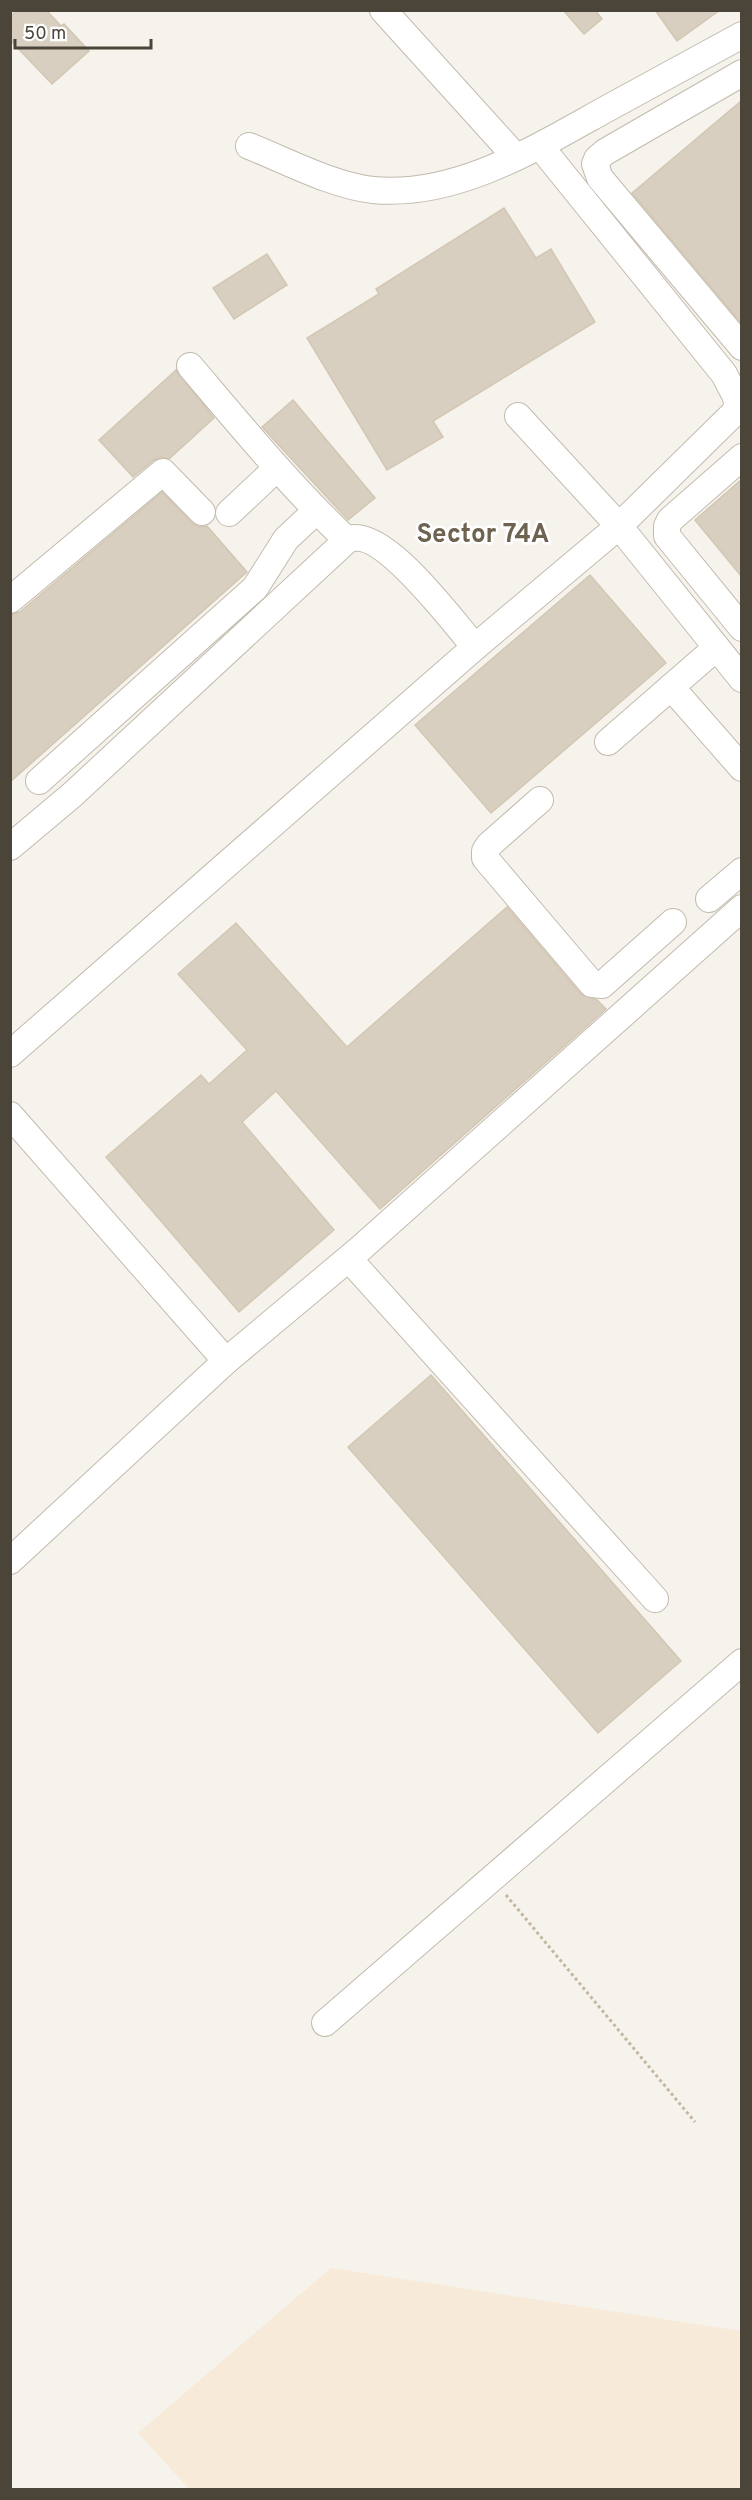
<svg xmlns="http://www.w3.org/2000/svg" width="752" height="2500" viewBox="0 0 752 2500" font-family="Overpass,sans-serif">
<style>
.commercial{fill:#f7ead8}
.building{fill:#d8cfc1;stroke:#d3c7b4;stroke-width:1.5}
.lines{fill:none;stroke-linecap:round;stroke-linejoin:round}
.minor-casing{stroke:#c2bbae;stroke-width:28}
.path{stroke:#c4b79f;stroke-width:3;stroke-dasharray:3 3;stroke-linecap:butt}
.minor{stroke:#fff;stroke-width:26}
.labels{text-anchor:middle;stroke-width:5;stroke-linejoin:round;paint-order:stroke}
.district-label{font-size:26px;font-weight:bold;fill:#6e6250;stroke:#fff}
</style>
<rect width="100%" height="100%" fill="#f6f3ec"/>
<!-- commercial -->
<polygon class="commercial" points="331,2268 741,2331 741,2489 189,2489 138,2433"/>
<!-- building -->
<g class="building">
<polygon points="17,10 46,10 61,26 64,24 89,51 52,84 10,40 10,17"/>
<polygon points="563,10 595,10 602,19 584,34"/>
<polygon points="655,10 720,10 677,41"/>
<polygon points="741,101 741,323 632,193"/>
<polygon points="504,208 536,258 551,249 595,322 433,421 443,437 387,470 307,338 379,294 376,289"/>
<polygon points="267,254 287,285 234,319 213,288"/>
<polygon points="176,370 214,418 169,459 161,457 154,460 133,477 99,440"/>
<polygon points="293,400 375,498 348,520 262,427"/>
<polygon points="741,480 741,576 695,520"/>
<polygon points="162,492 192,523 199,527 207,526 247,572 10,782 10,615 20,612"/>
<polygon points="590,575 666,663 491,813 415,725"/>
<polygon points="507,907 581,994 597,1000 606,1009 380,1209 276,1091 242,1122 334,1230 239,1312 106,1157 201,1075 209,1084 247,1050 178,974 236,923 347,1047"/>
<polygon points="431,1375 681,1661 598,1733 348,1447"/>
</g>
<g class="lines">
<!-- minor casing -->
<g class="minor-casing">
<g id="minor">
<polyline points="383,10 516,157"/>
<polyline points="742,73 605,152 597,159 595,164 600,178 742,347"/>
<path d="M249 146C287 161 334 186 373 190 458 198 539 146 610 107 654 83 698 59 742 35"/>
<path d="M190 366C241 426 290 486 347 540"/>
<polyline points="518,416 619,526 742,679"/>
<polyline points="742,457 670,520 667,526 667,536 742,628"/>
<polyline points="229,513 277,468"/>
<polyline points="10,600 163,472 202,512"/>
<polyline points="671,687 742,768"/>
<polyline points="608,742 716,648"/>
<polyline points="39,781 255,588 286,539 316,511"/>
<polyline points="540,800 489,845 485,851 485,858 592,984 602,985 673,922"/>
<path d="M10 847 72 795 347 540C381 523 453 622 475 647"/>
<polyline points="709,899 742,871"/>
<polyline points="10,1054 475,647 619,526 734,413 738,405 735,395 724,374 540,146"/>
<polyline points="10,1115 226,1361"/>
<polyline points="349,1259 655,1599"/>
<polyline points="10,1561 226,1361 361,1248 742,908"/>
<polyline points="325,2023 742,1662"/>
</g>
</g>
<!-- path -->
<polyline class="path" points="506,1895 695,2122"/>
<!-- minor -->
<use href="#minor" class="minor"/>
</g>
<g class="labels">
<!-- district labels -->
<g class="district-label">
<text x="483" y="542">Sector 74A</text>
</g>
</g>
<!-- border -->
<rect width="752" height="2500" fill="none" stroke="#4b4439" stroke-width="24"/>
<!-- scale -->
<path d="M15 39v9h136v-9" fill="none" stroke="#4b4439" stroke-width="3"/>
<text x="24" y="39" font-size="18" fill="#4b4439" stroke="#ffffff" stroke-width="4.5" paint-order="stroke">50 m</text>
</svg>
